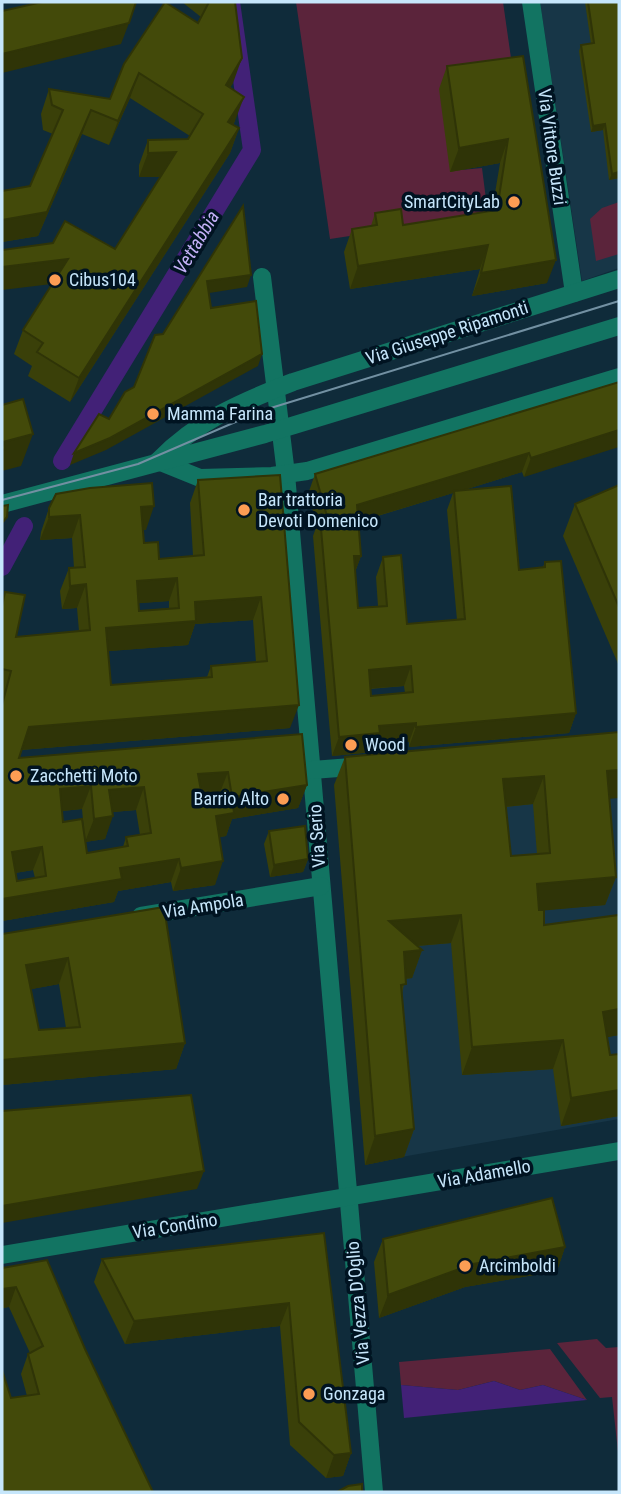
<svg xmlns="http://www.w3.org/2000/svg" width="621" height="1494" viewBox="0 0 621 1494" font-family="'Roboto Condensed',sans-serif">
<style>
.built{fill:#173647}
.green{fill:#5b243b}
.water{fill:#422177}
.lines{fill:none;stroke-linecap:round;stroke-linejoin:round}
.canal{stroke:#422177;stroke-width:18}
.minor{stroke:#127462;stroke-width:18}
.tertiary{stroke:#127462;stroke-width:18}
.tram{stroke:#7290a2;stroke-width:2}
.wall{fill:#3a4009;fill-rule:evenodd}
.shaded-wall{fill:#2f3407}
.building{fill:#434a0a;stroke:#2f3407;stroke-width:2;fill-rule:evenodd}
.poi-dot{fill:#fc9d54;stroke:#001321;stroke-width:2.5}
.labels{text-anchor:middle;stroke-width:7;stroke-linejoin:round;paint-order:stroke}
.street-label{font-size:18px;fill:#c6e6fb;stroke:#001321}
.poi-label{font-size:18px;fill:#c6e6fb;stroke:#001321;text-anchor:start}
.water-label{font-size:19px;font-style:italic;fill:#c4b1f8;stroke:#001321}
</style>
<rect width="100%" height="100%" fill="#0f2b3a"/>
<!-- built -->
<g class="built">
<polygon points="540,2 619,2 619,268 582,281"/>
<polygon points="619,760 619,1119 367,1163 335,784"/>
</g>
<!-- green -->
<g class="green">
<polygon points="296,2 503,2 514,79 450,171 482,168 488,215 330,239"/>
<polygon points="619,202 619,254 596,261 590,219 602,208"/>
<polygon points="597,1339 606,1348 619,1347 619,1461 612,1397 600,1398 557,1343"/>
<polygon points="550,1349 587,1400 543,1385 520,1390 494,1381 458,1390 401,1385 399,1362"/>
</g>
<!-- water -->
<polygon class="water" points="494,1381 520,1390 543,1385 587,1400 404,1418 401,1385 458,1390"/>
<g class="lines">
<!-- canal -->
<g class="canal">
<polyline points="62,461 252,150 231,2"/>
<polyline points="2,567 24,526"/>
</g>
<!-- minor -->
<g class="minor">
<polyline points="531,2 574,293"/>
<polyline points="262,277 286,474 374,1492"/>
<polyline points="158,461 200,478 272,476 307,471 619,377"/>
<polyline points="312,770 365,766"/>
<polyline points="141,916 321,886"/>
<polyline points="2,1255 619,1151"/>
</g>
<!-- tertiary -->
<g class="tertiary">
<path d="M158 461C197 421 241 402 293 382L619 279"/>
<polyline points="2,504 265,434 619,326"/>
</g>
<!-- tram -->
<polyline class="tram" points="2,500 138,464 261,411 619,301"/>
</g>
<!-- wall -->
<g class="wall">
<polygon points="182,2 235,2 233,83 230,87 235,121 233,125 239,128 230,153 70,402 28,376 32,366 14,354 23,330 115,249 160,177 139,177 139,165 148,140 188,139 190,136 130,98 109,145 82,134 38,236 2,242 2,191 30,186 53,134 43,130 41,114 49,89 110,99 198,23 201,17"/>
<polygon points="585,2 619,2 619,178 609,180 603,130 591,132 579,51 581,45 591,44"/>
<polygon points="523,56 547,283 472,296 480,269 350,289 344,252 352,229 371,226 375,213 403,225 492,211 500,163 450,172 439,89 447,66"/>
<path d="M619 382 524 477 522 472 464 490 519 570 543 567 545 562 576 713 569 733 409 747V742L375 745 373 752 332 756 313 536 317 525 308 494 315 474ZM453 493 447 510 457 620 407 624 383 557 376 577 378 606 358 608 355 572 361 556 358 522ZM404 686 405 693 371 696 370 689Z"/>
<path d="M280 475 290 728 21 750 19 758 302 734 307 785 298 808 232 819 226 836 220 837 215 885 173 891 171 882 118 891 114 902 2 921V600L5 592 16 637 79 631 77 608 62 609 60 591 69 568H74L72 538 40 540 41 532 49 508 146 530H143L144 543 159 559 193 556 190 503 198 480ZM169 601V608L139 611 138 603ZM253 620 256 662 211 666 207 677 111 685 108 651 188 645 195 624ZM219 795 220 799 203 802 202 796ZM82 809 85 842 63 822 62 811ZM136 810 140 835 126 837 123 847 87 853 85 842 105 839 113 812ZM33 870 35 878 17 881 15 873Z"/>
<polygon points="619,485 619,666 563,536 575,504"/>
<path d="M619 732 609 799 616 877 605 905 544 910V925L619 915V1035L607 1037 610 1055 619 1054V1116L561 1126 553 1069 462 1075 451 943 418 946 422 950 412 978 405 979 402 994 414 1129 404 1157 365 1165 334 785 345 757ZM533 804 537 854 511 856 506 807Z"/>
<polygon points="269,831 308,859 303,872 270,877 264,844"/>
<path d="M164 907 185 1043 176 1069 2 1085V934ZM59 984 66 1028 39 1030 31 989Z"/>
<polygon points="324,1233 351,1453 343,1476 326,1478 290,1445 280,1326 125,1344 94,1282 102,1259"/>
<polygon points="383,1239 565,1247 557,1271 465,1287 379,1318 374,1262"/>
<polygon points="2,1268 85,1349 153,1492 11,1398 27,1396 21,1374 28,1354 30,1353 9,1307 2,1308"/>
</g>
<!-- shaded-wall -->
<g class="shaded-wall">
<polygon points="129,23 121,44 2,73 2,54"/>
<polygon points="242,58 233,83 218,109 226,85"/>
<polygon points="139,73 130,98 109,145 118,121"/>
<polygon points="244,97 235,121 219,147 228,122"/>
<polygon points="91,110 82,134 38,236 2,242 2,220"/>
<polygon points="605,124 603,130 591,132 593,126"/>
<polygon points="239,128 230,153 70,402 79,378"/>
<polygon points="508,139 500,163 450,172 459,148"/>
<polygon points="176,152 167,177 139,177 148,153"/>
<polygon points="619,172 619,178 609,180 612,174"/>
<polygon points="488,245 480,269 350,289 358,266"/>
<polygon points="68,259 60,283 2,290 2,267"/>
<polygon points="556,260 547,283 472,296 481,273"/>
<polygon points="251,275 247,287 203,294 207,281"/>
<polygon points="262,354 258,366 106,450 70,465 74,453"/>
<polygon points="619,430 619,447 524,477 531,458"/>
<polygon points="33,434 21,466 2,471 2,446 3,442"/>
<polygon points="529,453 522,472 454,493 454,491 453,493 350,524 357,505"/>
<polygon points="154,506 146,530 133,530 141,507"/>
<polygon points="80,515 72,538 40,540 49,517"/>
<polygon points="354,556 361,556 354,575"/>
<polygon points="177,578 169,601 129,604 137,581"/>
<polygon points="86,584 77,608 62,609 70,586"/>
<polygon points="261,597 253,620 195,624 188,645 98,652 106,628 188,622 195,602"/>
<polygon points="411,666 404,686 362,689 369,670"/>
<polygon points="299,705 290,728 20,750 29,727"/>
<polygon points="576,713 569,733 409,747 416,727"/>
<polygon points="416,723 409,742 375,745 373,752 332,756 339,737 379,726"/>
<polygon points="619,770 619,798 596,800 607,771"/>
<polygon points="228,772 219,795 190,797 198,774"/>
<polygon points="544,776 533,804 493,808 503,779"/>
<polygon points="307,785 298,808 232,819 226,836 208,839 216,816 232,797"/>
<polygon points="91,786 82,809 52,812 60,789"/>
<polygon points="144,787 136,810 101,813 109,790"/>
<polygon points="113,816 105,839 85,842 94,819"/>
<polygon points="42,847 33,870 3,875 12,852"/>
<polygon points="179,859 171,882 118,891 114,902 2,921 2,899 120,868"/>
<polygon points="308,859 303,872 270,877 274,865"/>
<polygon points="223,861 215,885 173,891 181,868"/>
<polygon points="616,877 605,905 527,912 537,884"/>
<polygon points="461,915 451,943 379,949 389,921"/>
<polygon points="422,950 412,978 394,980 404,952"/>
<polygon points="68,958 59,984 16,992 26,965"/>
<polygon points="619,1009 619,1035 593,1040 603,1012"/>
<polygon points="563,1040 553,1069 462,1075 472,1047"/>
<polygon points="185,1043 176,1069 2,1085 2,1060"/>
<polygon points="619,1090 619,1116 561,1126 571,1098"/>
<polygon points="414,1129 404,1157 365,1165 375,1136"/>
<polygon points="204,1171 197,1189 2,1223 2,1206"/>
<polygon points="565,1247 557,1271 465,1287 379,1318 388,1295 473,1264"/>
<polygon points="16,1287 9,1307 2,1308 2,1289"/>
<polygon points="289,1303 280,1326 125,1344 134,1321"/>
<polygon points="351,1453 343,1476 326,1478 334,1455"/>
</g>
<!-- building -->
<g class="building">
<polygon points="42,2 136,2 129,23 2,54 2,11"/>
<polygon points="165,2 198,23 209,2 235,2 242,58 226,85 244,97 228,122 239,128 79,378 37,352 43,343 23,330 68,259 2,267 2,250 53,243 65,221 115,249 176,152 148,153 148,140 188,139 203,114 139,73 118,121 91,110 47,212 2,220 2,191 30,186 63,110 52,105 49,89 110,99 124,64"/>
<polygon points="588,2 619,2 619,172 612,174 605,124 593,126 581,45 594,43"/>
<polygon points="523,56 556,260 481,273 488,245 358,266 352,229 377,225 375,213 401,209 403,225 497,210 508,139 459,148 447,66"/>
<polygon points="243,206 251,275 207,281 211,308 256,301 262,354 110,438 74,453 99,414 109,419 125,392 134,387 155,335 163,334"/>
<path d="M619 382V430L531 458 529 453 357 505 361 556H354L358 608 387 606 383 557 401 555 407 624 465 619 454 491 511 486 519 570 545 567V562L561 561 576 713 416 727V723L379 726 380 733 339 737 320 517 327 516 315 474ZM411 666 413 692 371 696 369 670Z"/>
<polygon points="23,399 33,434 3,442 5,449 2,450 2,405"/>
<path d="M280 475 299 705 29 727 19 758 302 734 307 785 232 797 234 813 216 816 223 861 181 868 179 859 120 868 122 879 2 899V705L11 671 2 669V606L5 592 25 595 16 637 90 630 86 584 70 586 69 568 85 567 80 515 49 517V508L56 494 90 488 152 483 154 506 141 507 144 543 158 542 159 559 204 555 198 480ZM177 578 179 608 139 611 137 581ZM261 597 267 661 211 666 212 677 111 685 106 628 196 621 195 602ZM228 772 232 797 203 802 198 774ZM91 786 94 819 113 816 109 790 144 787 151 833 126 837 128 846 87 853 82 819 63 822 60 789ZM42 847 46 876 17 881 12 852Z"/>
<polygon points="619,485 619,607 575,504"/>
<polygon points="8,505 7,517 2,523 2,506"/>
<path d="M619 732V770L607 771 616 877 537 884 539 910H544V925L619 915V1009L603 1012 610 1055 619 1054V1090L571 1098 563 1040 472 1047 461 915 389 921 422 950 404 952 406 984 401 985 414 1129 375 1136 345 757ZM544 776 550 853 511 856 503 779Z"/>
<polygon points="305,826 308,859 274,865 269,831"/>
<path d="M164 907 185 1043 2 1060V934ZM68 958 80 1027 39 1030 26 965Z"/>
<polygon points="191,1095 204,1171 2,1206 2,1111"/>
<polygon points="552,1198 565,1247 473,1264 388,1295 383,1239"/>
<polygon points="324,1233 351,1453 334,1455 299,1422 289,1303 134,1321 102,1259"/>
<polygon points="47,1260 85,1349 153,1492 2,1492 2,1370 11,1398 39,1394 28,1354 43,1346 16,1287 2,1289 2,1268"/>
<polygon points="362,1484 362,1492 337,1492 348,1486"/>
</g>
<!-- markers -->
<g class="poi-dot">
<circle cx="514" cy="202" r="7"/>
<circle cx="55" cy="280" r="7"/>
<circle cx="153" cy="414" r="7"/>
<circle cx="244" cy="510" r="7"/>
<circle cx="351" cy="745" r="7"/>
<circle cx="16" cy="776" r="7"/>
<circle cx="283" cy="799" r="7"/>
<circle cx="465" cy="1266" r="7"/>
<circle cx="309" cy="1394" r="7"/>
</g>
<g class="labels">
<!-- street labels -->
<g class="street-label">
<text transform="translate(552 147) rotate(82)" y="6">Via Vittore Buzzi</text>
<text transform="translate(447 333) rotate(-18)" y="6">Via Giuseppe Ripamonti</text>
<text transform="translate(317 836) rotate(-94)" y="6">Via Serio</text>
<text transform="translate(203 906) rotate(-9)" y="6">Via Ampola</text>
<text transform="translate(484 1174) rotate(-10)" y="6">Via Adamello</text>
<text transform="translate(175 1226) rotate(-9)" y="6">Via Condino</text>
<text transform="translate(358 1303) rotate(-95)" y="6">Via Vezza D'Oglio</text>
</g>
<!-- poi labels -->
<g class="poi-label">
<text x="500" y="208" text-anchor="end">SmartCityLab</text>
<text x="69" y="286">Cibus104</text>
<text x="167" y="420">Mamma Farina</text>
<text x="258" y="506">Bar trattoria<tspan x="258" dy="21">Devoti Domenico</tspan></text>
<text x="365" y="751">Wood</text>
<text x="30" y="782">Zacchetti Moto</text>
<text x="269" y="805" text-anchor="end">Barrio Alto</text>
<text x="479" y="1272">Arcimboldi</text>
<text x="323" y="1400">Gonzaga</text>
</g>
<!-- water labels -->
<g class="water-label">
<text transform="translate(196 242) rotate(-59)" y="7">Vettabbia</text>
</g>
</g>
<!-- border -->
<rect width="621" height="1494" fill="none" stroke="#c6e6fb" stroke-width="7"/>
</svg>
